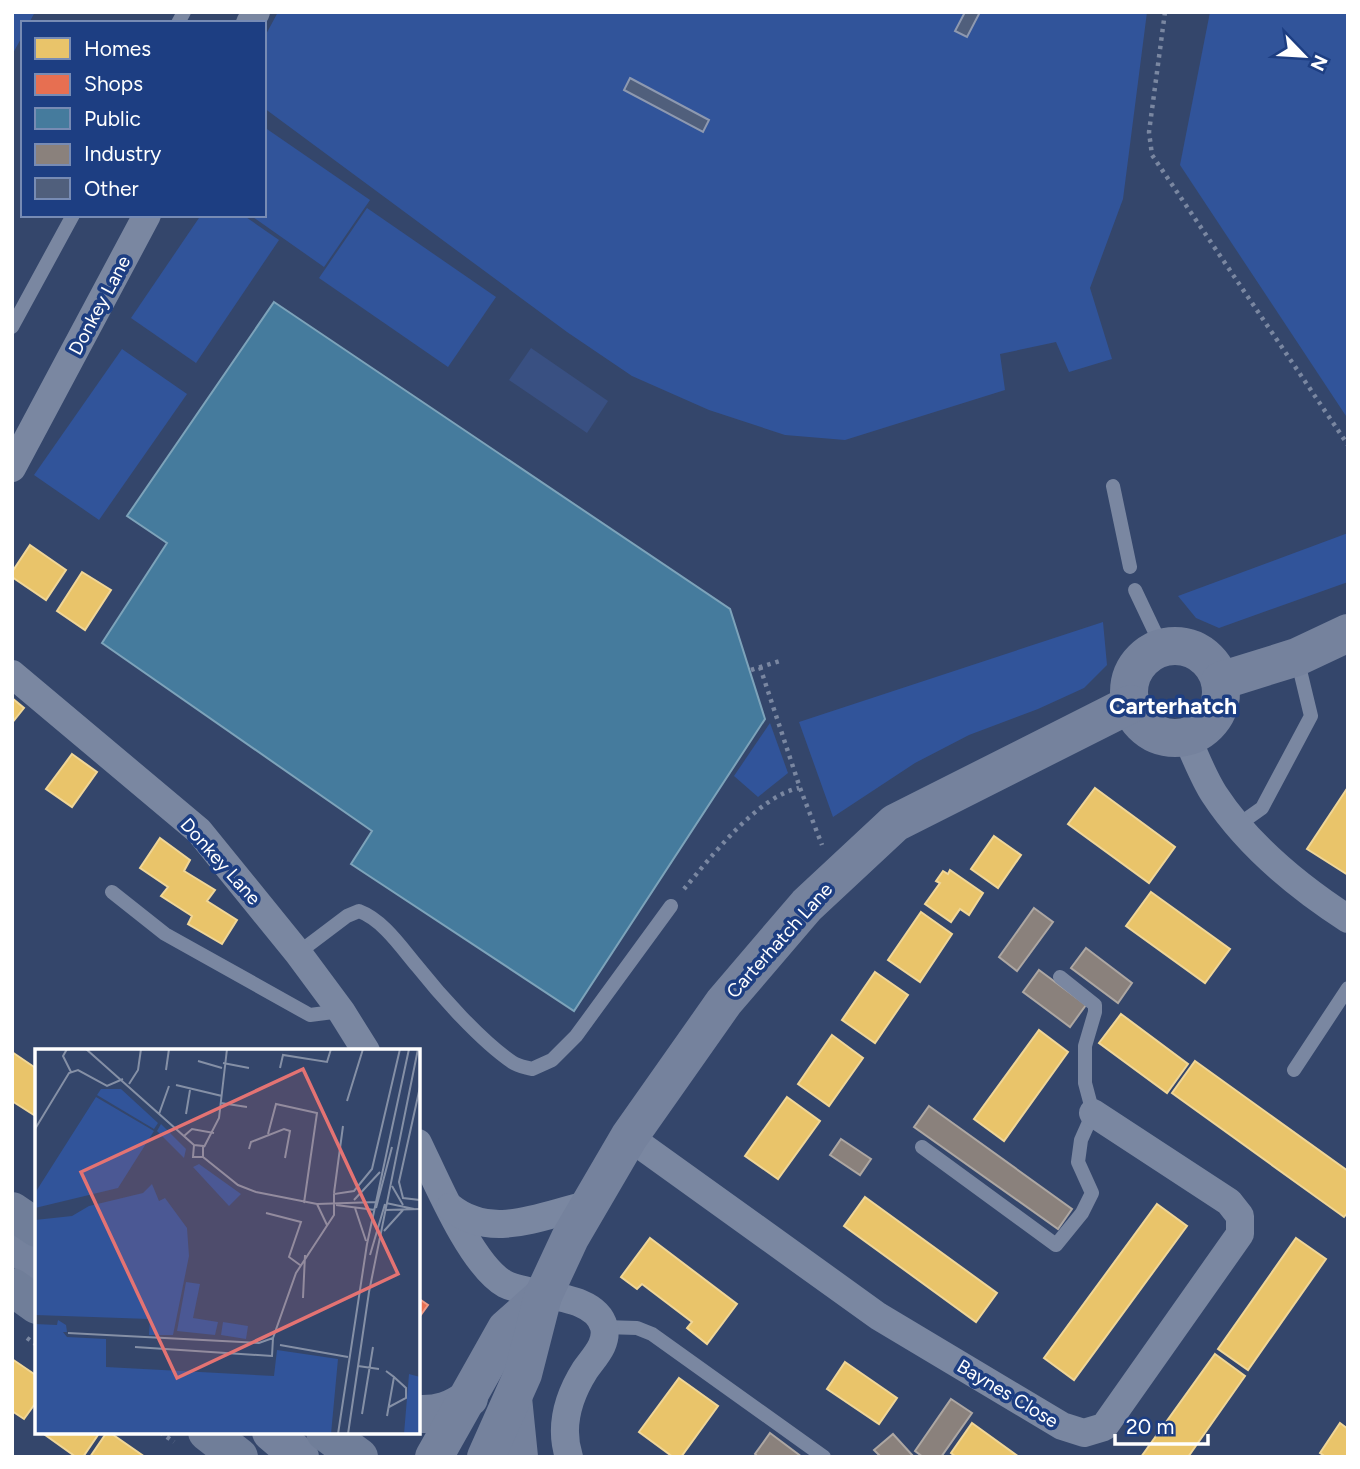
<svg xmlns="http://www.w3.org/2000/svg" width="1360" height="1469" viewBox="0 0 1360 1469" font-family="Figtree,sans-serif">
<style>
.green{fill:#31549a}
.water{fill:#395082}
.homes{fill:#e9c46a;stroke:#f0d697;stroke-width:2}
.shops{fill:#e76f51;stroke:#ee9a85;stroke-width:2}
.public{fill:#457b9d;stroke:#7da3ba;stroke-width:2}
.industry{fill:#8a817c;stroke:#ada7a3;stroke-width:2}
.building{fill:#505f7c;stroke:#8e99b0;stroke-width:2}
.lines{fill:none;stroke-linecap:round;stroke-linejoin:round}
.path{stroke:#7a87a1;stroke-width:4.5;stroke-dasharray:3.5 5;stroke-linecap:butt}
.lane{stroke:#7a87a1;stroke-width:14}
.street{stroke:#7a87a1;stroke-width:28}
.secondary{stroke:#75829d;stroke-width:38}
.highway{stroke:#707e99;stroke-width:38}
.labels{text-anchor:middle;stroke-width:7;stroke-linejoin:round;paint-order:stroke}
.street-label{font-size:19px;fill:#fff;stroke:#1d3e82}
.quarter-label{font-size:23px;font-weight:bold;fill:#fff;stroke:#1d3e82}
.inset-road{fill:none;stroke:#8590a6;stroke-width:2}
.view{fill:#e47373;fill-opacity:0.15;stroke:#e47373;stroke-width:3.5}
.inset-edge{fill:none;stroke:#fff;stroke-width:3.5}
</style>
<rect width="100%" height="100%" fill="#34466b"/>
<!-- green -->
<g class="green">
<polygon points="12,12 35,12 29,23 23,23 23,35 12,55"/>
<polygon points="278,12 1147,12 1123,199 1090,288 1112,359 1069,372 1056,342 1000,354 1005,390 845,440 785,435 709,410 632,376 567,332 264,108 264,38"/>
<polygon points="1210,12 1348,12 1348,419 1180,165"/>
<polygon points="264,127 370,200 324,267 250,215 264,215"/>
<polygon points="367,208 496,297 448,367 319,278"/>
<polygon points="201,215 243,215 279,240 196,363 131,318"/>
<polygon points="122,349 187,394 99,520 34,475"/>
<polygon points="1348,533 1348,582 1219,628 1196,618 1178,596"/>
<polygon points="1103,622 1107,665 1084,688 1038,709 969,735 915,763 833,817 799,722"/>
<polygon points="770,723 788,773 758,797 734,776"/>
</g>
<!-- water -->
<polygon class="water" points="531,348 608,401 587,433 509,380"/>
<!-- homes -->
<g class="homes">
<polygon points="30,545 66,570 46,600 12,577 12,572"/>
<polygon points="82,572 111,590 85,630 57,611"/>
<polygon points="12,698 24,708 12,723"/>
<polygon points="72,754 97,772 72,807 46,789"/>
<polygon points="1348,787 1348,875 1307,849"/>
<polygon points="1095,788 1175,847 1149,883 1068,824"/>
<polygon points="994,836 1021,855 998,888 971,869"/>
<polygon points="160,838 190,860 184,871 215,890 207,901 237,920 222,944 188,924 192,916 161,896 168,887 140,868"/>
<polygon points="950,870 983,893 969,915 960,909 951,922 925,904 940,883 936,881 943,871 948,874"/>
<polygon points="1151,892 1230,949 1205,983 1126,926"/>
<polygon points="921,912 952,934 920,982 888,960"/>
<polygon points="875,972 908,995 875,1043 842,1020"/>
<polygon points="1121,1014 1188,1064 1167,1093 1099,1043"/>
<polygon points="1039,1030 1068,1052 1004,1141 974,1119"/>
<polygon points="832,1035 863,1058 829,1106 798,1084"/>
<polygon points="12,1052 37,1069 37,1117 12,1101"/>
<polygon points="1195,1061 1348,1171 1348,1212 1344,1217 1172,1093"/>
<polygon points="787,1097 820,1121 778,1179 745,1156"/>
<polygon points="865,1197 997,1293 976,1322 844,1226"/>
<polygon points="1157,1204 1187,1226 1074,1380 1044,1358"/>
<polygon points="650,1238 737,1304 707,1344 687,1328 692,1322 642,1284 637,1289 621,1277"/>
<polygon points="1296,1238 1326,1259 1248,1370 1218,1349"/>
<polygon points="1215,1354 1245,1376 1188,1457 1141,1457"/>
<polygon points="12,1359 37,1376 37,1401 24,1419 12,1411"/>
<polygon points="845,1362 897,1398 879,1424 827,1389"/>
<polygon points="679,1378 718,1406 681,1457 673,1457 639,1432"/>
<polygon points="972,1423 1019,1457 956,1457 951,1453"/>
<polygon points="1340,1423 1348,1429 1348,1457 1326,1457 1320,1453"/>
<polygon points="41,1432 100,1432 83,1457 76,1457"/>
<polygon points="107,1432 109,1432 145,1457 90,1457"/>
</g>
<!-- shops -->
<polygon class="shops" points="418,1298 428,1305 418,1319"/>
<!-- public -->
<polygon class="public" points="274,302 730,609 765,719 574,1011 351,864 372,831 102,643 167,543 127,516"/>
<!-- industry -->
<g class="industry">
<polygon points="1034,908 1053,922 1017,971 999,957"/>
<polygon points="1086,948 1132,983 1118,1003 1071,968"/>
<polygon points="1039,970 1086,1005 1070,1027 1023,992"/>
<polygon points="929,1106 1072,1209 1058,1229 914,1127"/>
<polygon points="841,1139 871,1159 860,1175 830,1155"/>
<polygon points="951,1399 972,1413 941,1457 923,1457 915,1451"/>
<polygon points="770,1433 802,1457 758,1457 755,1454"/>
<polygon points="893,1434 914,1457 881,1457 874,1450"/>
</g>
<!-- building -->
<g class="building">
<polygon points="965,12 980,12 967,37 955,31"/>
<polygon points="630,78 709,120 703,132 624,90"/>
</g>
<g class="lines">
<!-- path -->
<g class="path">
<polyline points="1165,12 1149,132 1152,155 1348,445"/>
<polyline points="760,667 800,788 822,845"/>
<polyline points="751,670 780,661"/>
<path d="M684 889C712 856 757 797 799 788"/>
<polyline points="27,1338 37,1345"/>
<polyline points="160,1432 174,1442"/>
</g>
<!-- lane -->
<g class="lane">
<polyline points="178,23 184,12"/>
<polyline points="12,327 73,215"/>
<polyline points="1113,486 1130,567"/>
<polyline points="1135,590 1162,647"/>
<polyline points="1238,825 1262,808 1311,716 1297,658"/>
<polyline points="112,892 165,934 310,1015 341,1011"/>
<path d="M298 953 347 916 359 911C383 920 401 947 417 966 440 995 481 1041 512 1062 517 1066 525 1067 532 1069L552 1060 576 1036 671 906"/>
<polyline points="1294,1070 1348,988"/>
<polyline points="922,1147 1056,1245 1082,1213 1092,1193 1078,1162 1081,1140 1093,1113 1085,1083 1085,1046 1095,1012 1095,1005 1060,977"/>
<polyline points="604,1327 637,1328 652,1334 824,1457"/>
</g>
<!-- street -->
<g class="street">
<polyline points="250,23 256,12"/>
<polyline points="12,468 147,215"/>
<polyline points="12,674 199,831 298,953 341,1011 366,1051"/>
<path d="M1186 736C1195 755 1203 777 1214 794 1248 846 1297 886 1348 919"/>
<polyline points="629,1137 878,1316 1062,1426 1084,1433 1104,1427 1240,1234 1240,1216 1229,1202 1093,1113"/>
<path d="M418 1143C436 1180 471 1265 505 1284 532 1298 595 1292 604 1327 608 1344 594 1357 585 1370 568 1397 559 1426 569 1457"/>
<path d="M450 1207C492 1241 541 1215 588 1205"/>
</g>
<!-- secondary -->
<g class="secondary">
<circle cx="1175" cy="692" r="46"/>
<polyline points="1220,681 1297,657 1348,633"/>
<polyline points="12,1243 37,1261"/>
<polyline points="513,1398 519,1457"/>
<path d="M418 1414C439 1415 452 1410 469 1398"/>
<polyline points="271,1432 300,1457"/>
<polyline points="434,1457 506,1329 543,1296"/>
<polyline points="486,1457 523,1374 543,1296 570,1238 629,1137 724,1002 807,905 895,823 1131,704"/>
</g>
<!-- highway -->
<g class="highway">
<polyline points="12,1211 37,1228"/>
<polyline points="12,1287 37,1305"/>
<polyline points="207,1432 239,1457"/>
<polyline points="325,1432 359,1457"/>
</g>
</g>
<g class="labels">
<!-- street labels -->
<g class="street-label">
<text transform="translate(99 305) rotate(-62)" y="7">Donkey Lane</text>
<text transform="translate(221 861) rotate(48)" y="7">Donkey Lane</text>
<text transform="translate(779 940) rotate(-48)" y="7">Carterhatch Lane</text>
<text transform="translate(1008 1393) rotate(31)" y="7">Baynes Close</text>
</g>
<!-- quarter labels -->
<g class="quarter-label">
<text x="1173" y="714">Carterhatch</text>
</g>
</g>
<!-- overview -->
<g transform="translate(35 1049)">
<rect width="385" height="385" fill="#34466b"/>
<path d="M66 40H86L123 74 119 80 62 46ZM61 48 119 82 83 139 0 159V144ZM126 75 151 100 149 109 122 82ZM164 115 206 145 194 157 158 118ZM117 135 124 152 130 149 152 179 154 207 138 286H114L115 270 0 266V171L37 167 54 157 108 144ZM151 233 165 235 158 269 183 273 180 286 142 282ZM23 271 31 276 32 283H28L32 288 71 290V318L239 327 242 301 303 310 296 385H0V275L22 276ZM188 273 213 277 211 290 186 286ZM374 325 385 328V385H369Z" fill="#31549a"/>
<path class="inset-road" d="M32 0 28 7 36 23M51 0 159 96 168 97V108M163 12 187 19M188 14 214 19M245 19 248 6 292 13 296 0M131 21 134 0M94 35 103 21 106 0M141 36 187 47M385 38 364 133 368 149 385 151M312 52 328 0M186 54 212 58M124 65 134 37M151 65 155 41M0 80 34 24 43 21 72 37 88 30M233 85 241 55 282 64 269 154M149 87 157 80 179 84M159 96 158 108H168L203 136 221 143 282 155 342 153M169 98 184 69 192 0M214 100 216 93 249 80 255 82 250 109M357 137 368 156M299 144 308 77M319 151 345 123M351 154 379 160M282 155 292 176M301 156 340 161M320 159 331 192M341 159 357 98M350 161 385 160M231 164 266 173 254 208 265 216M349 182 368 161M335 206 350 155M268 249 270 206M33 284 224 294 238 289 261 224 299 166V145L319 142 337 120 365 0M245 296 313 308M100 298 237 307 238 289M323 317 344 320M351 322 359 328 352 367M354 358 371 349V339L359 328M327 365 338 298M303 385 332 195 374 0M313 385 334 243 383 0"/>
<path class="view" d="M268 20 363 225 142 329 46 123Z"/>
<rect width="385" height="385" class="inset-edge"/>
</g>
<!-- border -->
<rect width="1360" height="1469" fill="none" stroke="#ffffff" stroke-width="28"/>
<!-- legend -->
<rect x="21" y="21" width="245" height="196" fill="#1d3e82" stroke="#778bb4" stroke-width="2"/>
<rect x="35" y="38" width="35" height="21" fill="#e9c46a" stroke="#778bb4" stroke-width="2"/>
<text x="84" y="56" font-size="21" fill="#ffffff">Homes</text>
<rect x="35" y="74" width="35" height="21" fill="#e76f51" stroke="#778bb4" stroke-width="2"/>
<text x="84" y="91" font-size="21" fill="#ffffff">Shops</text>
<rect x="35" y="108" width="35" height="21" fill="#457b9d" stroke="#778bb4" stroke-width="2"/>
<text x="84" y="126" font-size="21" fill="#ffffff">Public</text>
<rect x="35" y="144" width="35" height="21" fill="#8a817c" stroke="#778bb4" stroke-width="2"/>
<text x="84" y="161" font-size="21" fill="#ffffff">Industry</text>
<rect x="35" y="178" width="35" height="21" fill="#505f7c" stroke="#778bb4" stroke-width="2"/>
<text x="84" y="196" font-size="21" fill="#ffffff">Other</text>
<!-- north arrow -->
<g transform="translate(1304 56) rotate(115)" stroke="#1d3e82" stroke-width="5" paint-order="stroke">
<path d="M0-5L12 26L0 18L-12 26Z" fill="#ffffff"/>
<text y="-10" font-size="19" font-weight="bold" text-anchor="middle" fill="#ffffff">N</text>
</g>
<!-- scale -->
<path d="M1115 1434v10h93v-10" fill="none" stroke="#ffffff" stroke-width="3.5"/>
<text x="1126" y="1434" font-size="21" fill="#ffffff" stroke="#1d3e82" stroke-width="5" paint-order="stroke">20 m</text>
</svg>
